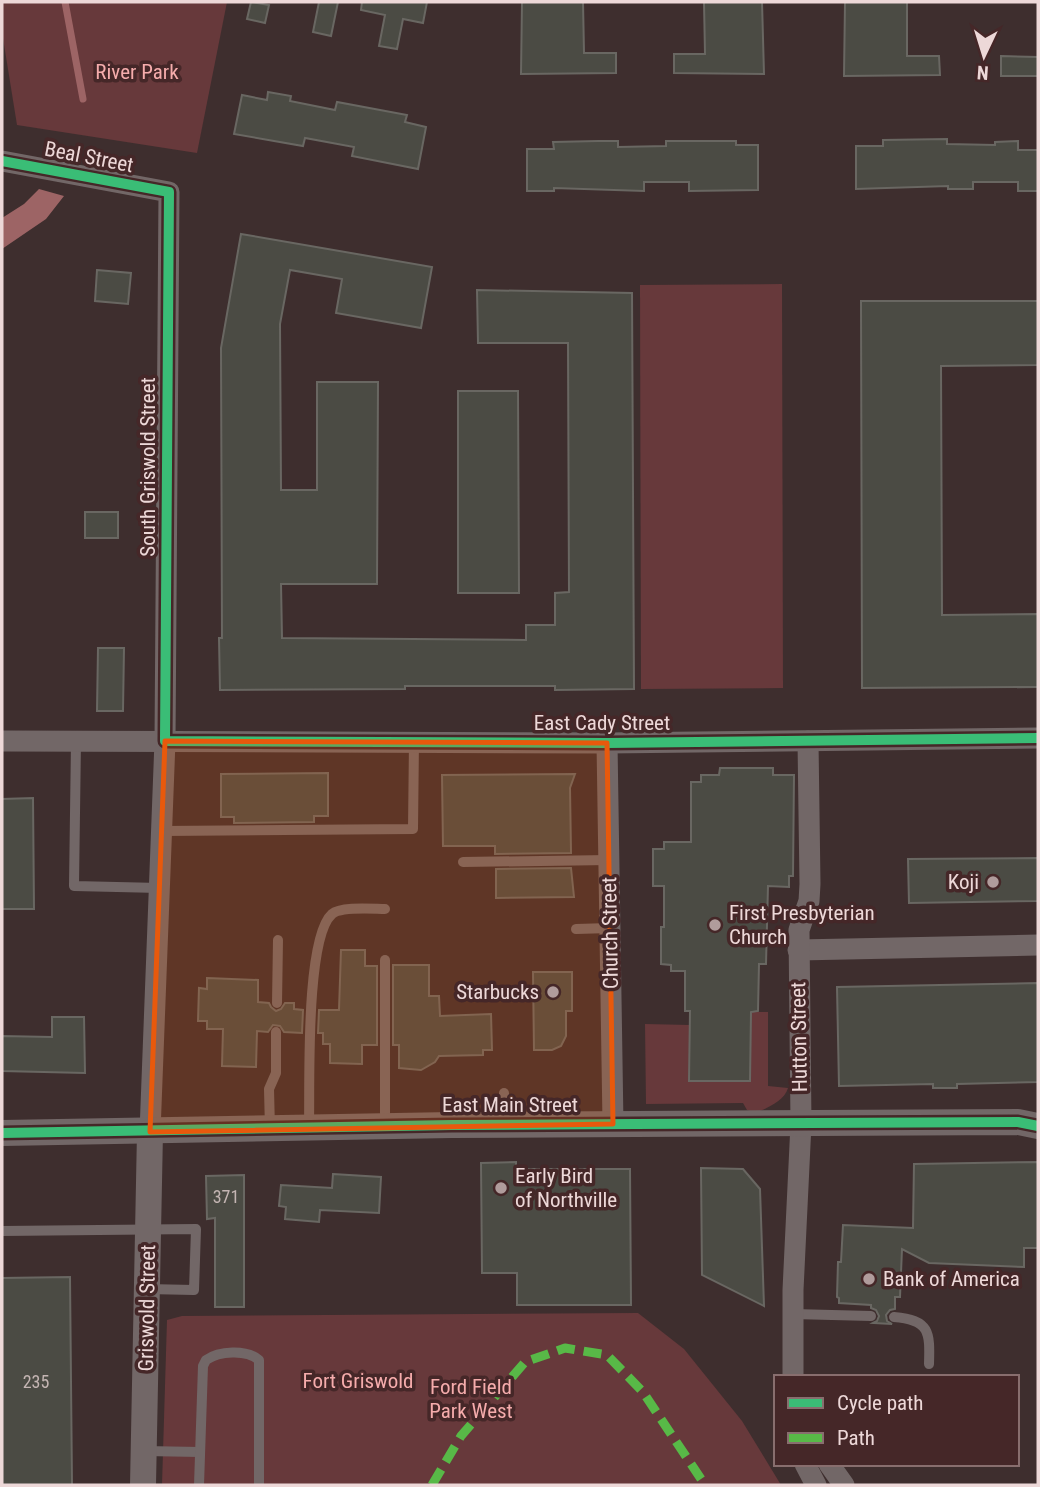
<svg xmlns="http://www.w3.org/2000/svg" width="1040" height="1487" viewBox="0 0 1040 1487" font-family="'Roboto Condensed',sans-serif">
<style>
.green{fill:#67393b}
.water{fill:#9d6465}
.lines{fill:none;stroke-linecap:round;stroke-linejoin:round}
.stream{stroke:#9d6465;stroke-width:7}
.building{fill:#4b4b44;stroke:#696762;stroke-width:2}
.service{stroke:#726767;stroke-width:10}
.minor{stroke:#726767;stroke-width:21}
.tertiary{stroke:#726767;stroke-width:26}
.quiet{stroke:#58b947;stroke-width:9;stroke-dasharray:18 9;stroke-linecap:butt}
.cycleway-casing{stroke:#452728;stroke-width:15}
.cycleway{stroke:#3abd76;stroke-width:10}
.marked{fill:#e8590c;fill-opacity:0.2;stroke:#e8590c;stroke-width:5;stroke-linejoin:round}
.poi-dot{fill:#b09c9c;stroke:#452728;stroke-width:2.5}
.labels{text-anchor:middle;stroke-width:7;stroke-linejoin:round;paint-order:stroke}
.number-label{font-size:18px;fill:#c4b5b3}
.park-label{font-size:21px;fill:#f5acac;stroke:#452728}
.street-label{font-size:21px;fill:#edd8d8;stroke:#452728}
.poi-label{font-size:21px;fill:#edd8d8;stroke:#452728;text-anchor:start}
</style>
<rect width="100%" height="100%" fill="#3e2e2e"/>
<!-- green -->
<g class="green">
<polygon points="2,2 227,2 197,153 17,125 2,32"/>
<polygon points="782,284 783,688 641,689 640,285"/>
<path d="M751 1012H768V1086L788 1088C784 1101 769 1107 756 1113L747 1110 743 1103 646 1104 645 1024 690 1025V1081H750Z"/>
<polygon points="638,1313 684,1349 742,1421 781,1485 162,1485 167,1320 182,1316"/>
</g>
<!-- water -->
<polygon class="water" points="39,189 64,196 46,219 2,249 2,218 24,204"/>
<g class="lines">
<!-- stream -->
<polyline class="stream" points="65,2 83,99"/>
</g>
<!-- building -->
<g class="building">
<polygon points="251,2 269,5 265,23 247,19"/>
<polygon points="319,2 338,2 331,36 313,32"/>
<polygon points="362,2 427,2 423,23 403,19 397,49 379,46 385,15 361,10"/>
<polygon points="522,2 583,2 584,53 616,53 616,73 521,74"/>
<polygon points="704,2 762,2 764,74 674,73 674,54 705,54"/>
<polygon points="845,2 907,2 907,56 939,56 940,75 844,76"/>
<polygon points="1001,56 1038,57 1038,76 1001,76"/>
<polygon points="268,92 291,96 290,101 335,110 337,102 407,115 405,122 426,127 418,169 352,156 354,147 305,138 303,146 234,134 242,95 267,100"/>
<polygon points="947,139 947,144 995,145 995,142 1018,141 1018,150 1038,150 1038,191 1018,191 1018,182 973,182 973,189 948,189 948,186 856,189 856,146 883,146 883,140"/>
<polygon points="598,141 618,141 618,147 666,146 666,141 736,141 736,145 758,145 758,190 689,191 689,182 644,182 644,191 554,188 554,191 527,191 527,149 554,149 553,142"/>
<polygon points="241,234 432,267 421,328 336,313 342,279 290,270 280,324 281,490 317,490 317,382 378,382 377,584 281,584 282,638 526,640 526,625 555,625 555,593 569,592 568,343 478,343 477,290 632,293 634,689 555,690 555,686 405,686 405,689 220,690 219,638 222,638 221,348"/>
<polygon points="97,270 131,273 128,304 95,301"/>
<polygon points="861,301 1038,301 1038,365 941,366 942,615 1038,614 1038,687 862,688"/>
<polygon points="458,391 518,391 519,593 458,593"/>
<rect x="85" y="512" width="33" height="26"/>
<polygon points="98,648 124,648 123,711 97,711"/>
<polygon points="720,768 773,768 773,775 794,775 793,876 789,876 789,887 768,886 766,964 759,964 758,1011 751,1012 750,1081 689,1081 690,1011 685,1011 685,971 671,971 671,965 661,964 661,927 664,927 664,886 653,886 653,849 664,849 664,842 691,842 691,782 701,782 701,775 719,775"/>
<polygon points="328,773 328,816 314,816 314,822 234,823 234,817 221,817 221,774"/>
<polygon points="575,774 570,788 571,853 495,854 495,846 443,846 442,775"/>
<polygon points="33,798 34,909 2,909 2,799"/>
<polygon points="1038,858 1038,901 909,903 908,859"/>
<polygon points="571,868 574,897 496,898 496,869"/>
<polygon points="341,950 365,950 365,966 377,966 377,1045 362,1045 362,1064 330,1063 330,1044 323,1044 323,1033 318,1033 319,1010 339,1010"/>
<polygon points="393,965 429,965 429,996 439,996 440,1016 491,1014 492,1050 483,1050 483,1055 439,1056 435,1062 421,1070 399,1068 399,1045 393,1045"/>
<polygon points="533,972 572,972 572,1011 566,1011 566,1036 561,1046 552,1050 534,1050"/>
<polygon points="207,978 258,980 258,1002 269,1003 271,1007 276,1011 281,1009 285,1003 294,1003 294,1009 303,1010 302,1033 284,1032 280,1026 273,1025 268,1032 257,1031 256,1067 222,1066 223,1029 207,1029 207,1021 198,1021 199,988 207,989"/>
<polygon points="1038,983 1038,1082 957,1084 957,1088 933,1088 933,1084 839,1086 837,987"/>
<polygon points="52,1017 84,1017 85,1073 2,1071 2,1036 52,1037"/>
<polygon points="516,1162 516,1169 630,1169 631,1305 517,1305 517,1273 482,1273 481,1163"/>
<polygon points="1038,1162 1038,1248 1024,1248 1024,1267 929,1263 902,1249 900,1297 895,1297 895,1309 890,1310 886,1315 887,1321 892,1324 873,1323 877,1321 879,1316 876,1310 871,1308 871,1305 839,1303 839,1298 837,1297 838,1262 841,1262 843,1225 913,1228 914,1164"/>
<polygon points="701,1168 743,1169 760,1189 764,1306 702,1275"/>
<polygon points="333,1174 381,1177 379,1213 320,1210 319,1222 285,1219 286,1207 279,1206 281,1185 332,1188"/>
<polygon points="244,1175 244,1307 215,1307 215,1218 207,1219 206,1176"/>
<polygon points="70,1277 72,1485 2,1485 2,1278"/>
</g>
<g class="lines">
<!-- service -->
<g class="service">
<polyline points="76,741 74,886 160,888"/>
<polyline points="162,831 413,829 414,741"/>
<polyline points="463,862 609,860"/>
<polyline points="576,929 610,928"/>
<polyline points="277,1003 278,940"/>
<polyline points="504,1093 504,1124"/>
<polyline points="385,1125 385,960"/>
<path d="M309 1126C310 1086 305 938 332 914 341 906 374 909 385 909"/>
<polyline points="270,1129 269,1089 276,1073 276,1032"/>
<polyline points="2,1231 196,1229 194,1290 147,1289"/>
<polyline points="793,1314 871,1316"/>
<path d="M894 1317C930 1320 930 1332 929 1364"/>
<polyline points="144,1451 200,1452"/>
<path d="M199 1485 203 1366 206 1360C219 1351 246 1349 259 1360V1485"/>
</g>
<!-- minor -->
<g class="minor">
<polyline points="2,161 169,192 165,741 150,1132"/>
<polyline points="2,741 607,743 1038,738"/>
<polyline points="607,743 613,1124"/>
<polyline points="798,950 1038,945"/>
<polyline points="793,1377 793,1290 801,1124 799,930 809,901 810,884 808,741"/>
<polyline points="805,1464 816,1485"/>
<polyline points="829,1464 844,1485"/>
</g>
<!-- tertiary -->
<g class="tertiary">
<polyline points="2,1133 452,1125 1018,1122 1038,1126"/>
<polyline points="143,1485 150,1132"/>
</g>
<!-- quiet -->
<polyline class="quiet" points="432,1485 461,1436 525,1362 565,1348 607,1355 643,1392 705,1485"/>
<!-- cycleway casing -->
<g class="cycleway-casing">
<g id="cycleway">
<polyline points="2,161 169,192 165,741 607,743 1038,738"/>
<polyline points="2,1133 452,1125 1018,1122 1038,1126"/>
</g>
</g>
<!-- cycleway -->
<use href="#cycleway" class="cycleway"/>
</g>
<!-- marked area -->
<path class="marked" d="M165 741 607 743 613 1124 150 1132Z"/>
<!-- markers -->
<g class="poi-dot">
<circle cx="993" cy="882" r="7"/>
<circle cx="715" cy="925" r="7"/>
<circle cx="553" cy="992" r="7"/>
<circle cx="501" cy="1188" r="7"/>
<circle cx="869" cy="1279" r="7"/>
</g>
<g class="labels">
<!-- number labels -->
<g class="number-label">
<text x="226" y="1203">371</text>
<text x="36" y="1388">235</text>
</g>
<!-- park labels -->
<g class="park-label">
<text x="137" y="79">River Park</text>
<text x="358" y="1388">Fort Griswold</text>
<text x="471" y="1394">Ford Field<tspan x="471" dy="24">Park West</tspan></text>
</g>
<!-- street labels -->
<g class="street-label">
<text transform="translate(89 157) rotate(11)" y="7">Beal Street</text>
<text transform="translate(148 467) rotate(-90)" y="7">South Griswold Street</text>
<text x="602" y="730">East Cady Street</text>
<text transform="translate(610 933) rotate(-91)" y="7">Church Street</text>
<text transform="translate(799 1037) rotate(-91)" y="7">Hutton Street</text>
<text x="510" y="1112">East Main Street</text>
<text transform="translate(147 1308) rotate(-89)" y="7">Griswold Street</text>
</g>
<!-- poi labels -->
<g class="poi-label">
<text x="979" y="889" text-anchor="end">Koji</text>
<text x="729" y="920">First Presbyterian<tspan x="729" dy="24">Church</tspan></text>
<text x="539" y="999" text-anchor="end">Starbucks</text>
<text x="515" y="1183">Early Bird<tspan x="515" dy="24">of Northville</tspan></text>
<text x="883" y="1286">Bank of America</text>
</g>
</g>
<!-- border -->
<rect width="1040" height="1487" fill="none" stroke="#edd8d8" stroke-width="7"/>
<!-- legend -->
<rect x="774" y="1375" width="245" height="91" fill="#452728" stroke="#886e6e" stroke-width="2"/>
<rect x="788" y="1398" width="35" height="10" fill="#3abd76" stroke="#886e6e" stroke-width="2"/>
<text x="837" y="1410" font-size="21" fill="#edd8d8">Cycle path</text>
<rect x="788" y="1433" width="35" height="10" fill="#58b947" stroke="#886e6e" stroke-width="2"/>
<text x="837" y="1445" font-size="21" fill="#edd8d8">Path</text>
<!-- north arrow -->
<g transform="translate(984 56) rotate(184)" stroke="#452728" stroke-width="5" paint-order="stroke">
<path d="M0-5L12 26L0 18L-12 26Z" fill="#edd8d8"/>
<text y="-10" font-size="19" font-weight="bold" text-anchor="middle" fill="#edd8d8">N</text>
</g>
</svg>
